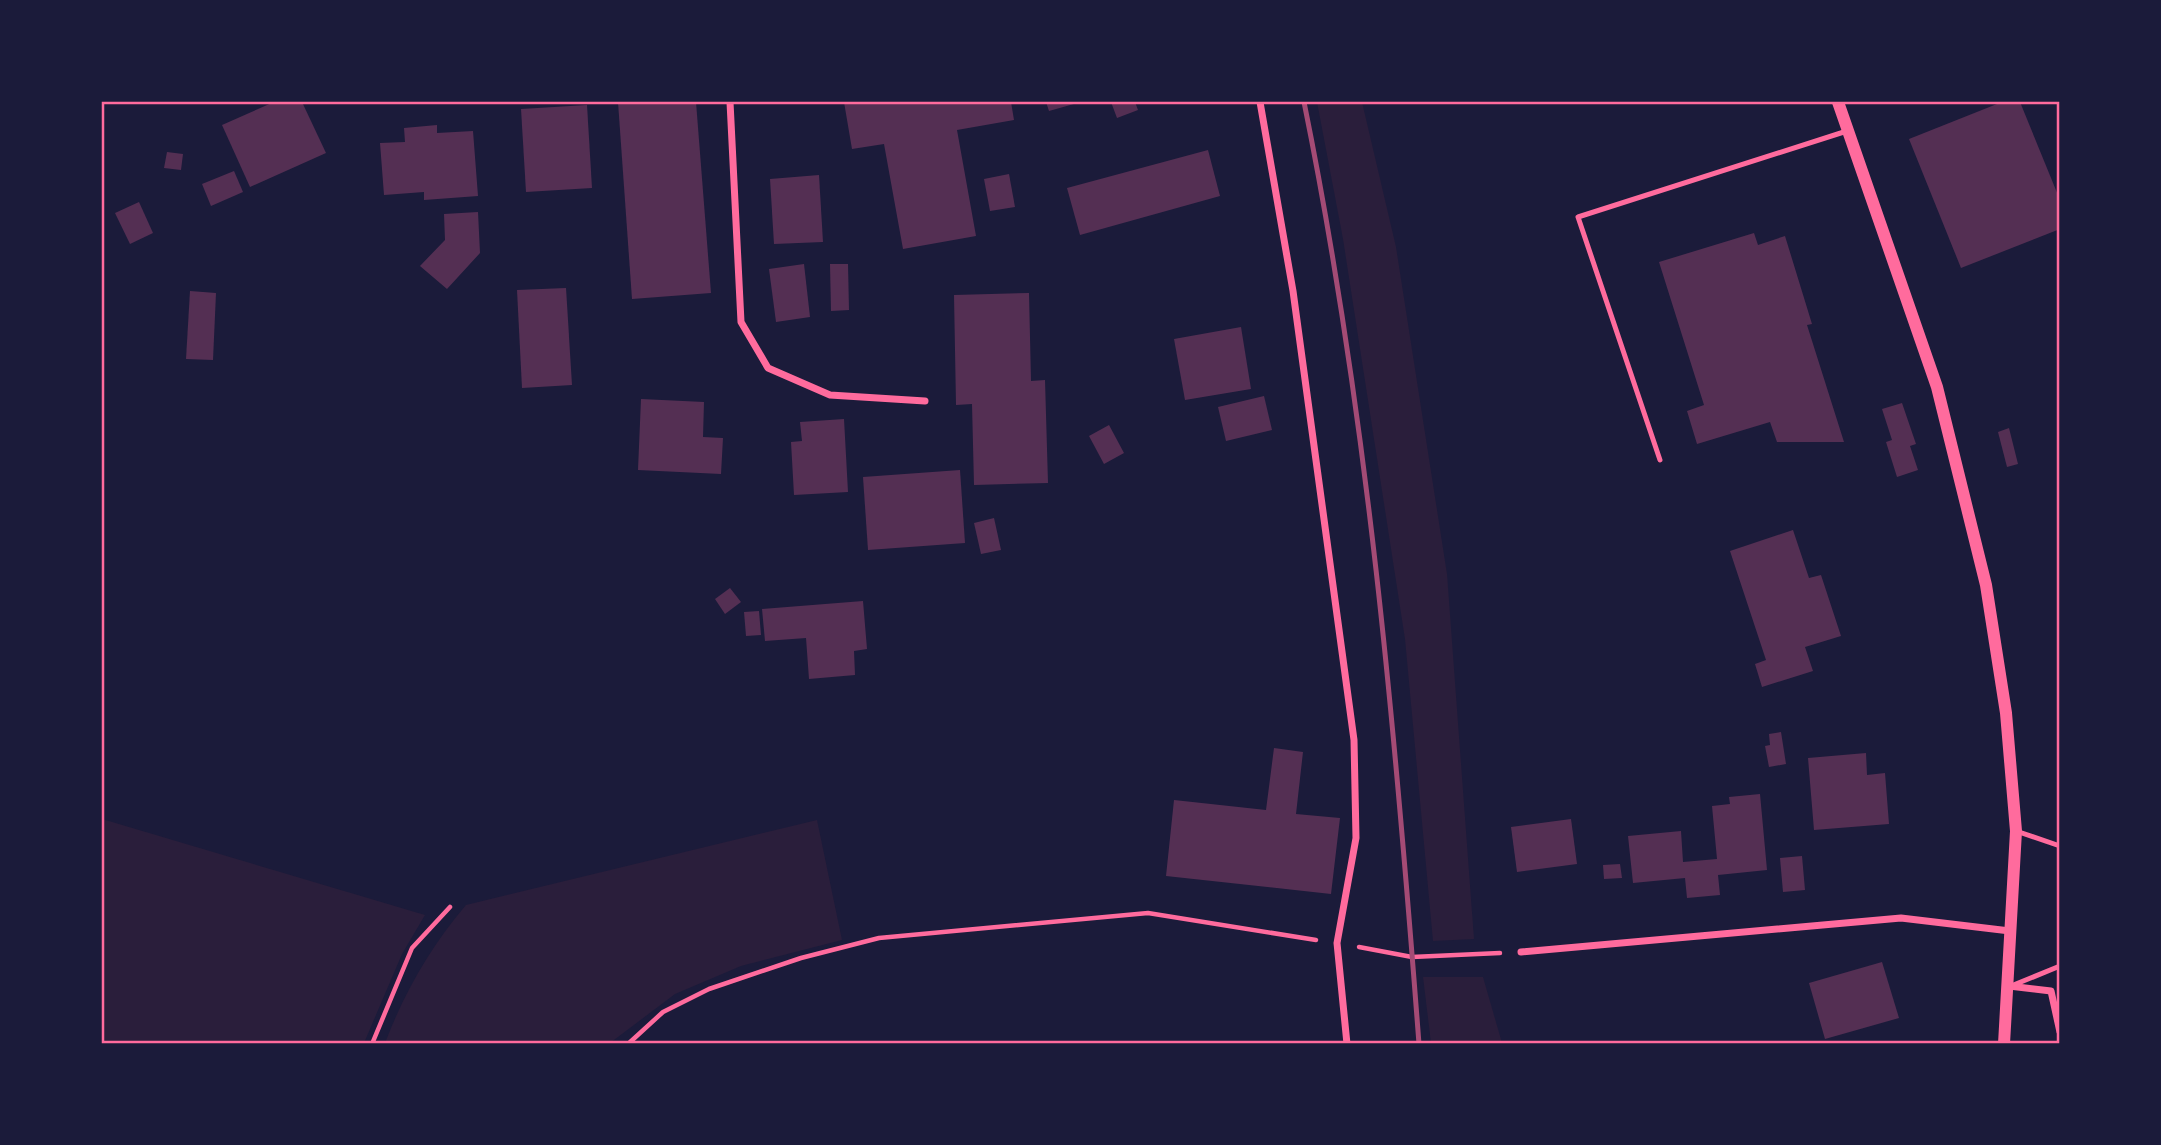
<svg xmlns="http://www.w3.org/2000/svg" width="2161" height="1145" viewBox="0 0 2161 1145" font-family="'Zilla Slab',serif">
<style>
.green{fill:#2a1e3b}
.building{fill:#542f53}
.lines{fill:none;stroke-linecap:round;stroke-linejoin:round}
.path{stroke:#ff6b9d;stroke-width:4.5}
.service{stroke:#ff6b9d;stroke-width:5}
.minor{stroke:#ff6b9d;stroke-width:7}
.tertiary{stroke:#ff6b9d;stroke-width:12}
.rail{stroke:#a44b75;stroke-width:5}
.neatline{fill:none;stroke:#ff6b9d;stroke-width:2.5}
</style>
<rect width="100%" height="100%" fill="#1b1b3a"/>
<!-- green -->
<g class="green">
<polygon points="1317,102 1362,102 1396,247 1447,574 1474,939 1433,941 1405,639 1343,239"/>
<polygon points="102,819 425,915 402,954 364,1043 102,1043"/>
<path d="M817 820 842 940 741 966 675 994 610 1043H385C404 993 431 946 466 905Z"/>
<polygon points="1423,977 1483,977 1502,1043 1431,1043"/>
</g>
<!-- building -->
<g class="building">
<polygon points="274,102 302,102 326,153 250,187 222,125"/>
<polygon points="618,102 696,102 711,293 632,299"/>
<polygon points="844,102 1011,102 1014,120 957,130 976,236 903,249 884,144 852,149"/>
<polygon points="1046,102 1081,102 1049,111"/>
<polygon points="1111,102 1135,102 1138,110 1117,118"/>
<polygon points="2002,102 2020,102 2060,200 2060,229 1961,268 1909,139"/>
<polygon points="587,105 592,188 526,192 521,109"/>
<polygon points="437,125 437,133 473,131 478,196 424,200 424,192 384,195 380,143 405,142 404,128"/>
<polygon points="1208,150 1220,196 1080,235 1067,188"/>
<polygon points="167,152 183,154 181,170 164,168"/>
<polygon points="234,171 243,192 211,206 202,184"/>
<polygon points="1009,174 1015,207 990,211 984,179"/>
<polygon points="819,175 823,242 774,244 770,179"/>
<polygon points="139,202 153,233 130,244 115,213"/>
<polygon points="478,212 480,253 447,289 420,266 445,240 444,214"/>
<polygon points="1754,233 1758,245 1785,236 1812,324 1807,325 1844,442 1777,442 1770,422 1697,444 1687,411 1704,405 1659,262"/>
<polygon points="804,264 810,317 776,322 769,269"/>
<polygon points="830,264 848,264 849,310 831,311"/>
<polygon points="566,288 572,385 522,388 517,290"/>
<polygon points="190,291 216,293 213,360 186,359"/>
<polygon points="1029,293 1031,381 1045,380 1048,483 974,485 972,404 956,405 954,295"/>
<polygon points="1241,327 1251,389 1185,400 1174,339"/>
<polygon points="1264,396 1272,430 1226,441 1218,407"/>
<polygon points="641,399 704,402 703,437 723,438 721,474 638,470"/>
<polygon points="1902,403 1916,444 1910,446 1918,470 1897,477 1886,442 1892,440 1882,409"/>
<polygon points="844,419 848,492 794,495 791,442 802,441 800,422"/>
<polygon points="1109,425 1124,453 1104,464 1089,436"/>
<polygon points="2009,428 2018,464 2007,467 1998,432"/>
<polygon points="960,470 965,543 868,550 863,477"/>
<polygon points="994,518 1001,550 981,554 974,523"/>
<polygon points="1793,530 1809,578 1821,575 1841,636 1805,647 1813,671 1762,687 1755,664 1766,660 1730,551"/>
<polygon points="730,588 741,602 725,614 715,599"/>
<polygon points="863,601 867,649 854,651 855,675 809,679 806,638 765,641 762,609"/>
<polygon points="759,611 761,635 746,636 744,612"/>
<polygon points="1781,732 1786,764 1769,767 1765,746 1770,745 1769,734"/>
<polygon points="1274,748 1303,752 1296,814 1340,818 1331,894 1166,876 1174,800 1266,810"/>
<polygon points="1866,753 1867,775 1885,773 1889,824 1814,830 1808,758"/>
<polygon points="1760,794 1767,870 1718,875 1720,895 1687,898 1685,878 1633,883 1628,836 1681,831 1683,862 1717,859 1712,806 1730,804 1729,797"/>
<polygon points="1571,819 1577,864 1517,872 1511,827"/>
<polygon points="1802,856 1805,890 1783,892 1780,858"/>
<polygon points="1620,864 1622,878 1604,879 1603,865"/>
<polygon points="1882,962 1899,1018 1825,1039 1809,983"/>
</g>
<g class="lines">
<!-- path -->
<g class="path">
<polyline points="1359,947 1412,957 1500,953"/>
<polyline points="372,1044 412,948 450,907"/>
<polyline points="628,1044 663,1012 709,989 801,958 879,938 1148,913 1316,940"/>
</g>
<!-- service -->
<g class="service">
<polyline points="1660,460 1578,217 1847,131"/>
<polyline points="2016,831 2060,846"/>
<polyline points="2011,986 2060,966"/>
</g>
<!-- minor -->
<g class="minor">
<polyline points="730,102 741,322 768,368 830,395 925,401"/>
<polyline points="1260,102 1293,291 1354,740 1356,838 1337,943 1347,1044"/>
<polyline points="1521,952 1901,918 2010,931"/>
<polyline points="2009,986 2051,991 2060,1032"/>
</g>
<!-- tertiary -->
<polyline class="tertiary" points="1838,102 1937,387 1986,585 2006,713 2016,831 2004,1044"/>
<!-- rail -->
<path class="rail" d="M1304 102C1367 412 1395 728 1419 1044"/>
</g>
<!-- border -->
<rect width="2161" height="1145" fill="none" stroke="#1b1b3a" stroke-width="206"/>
<rect x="103" y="103" width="1955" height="939" class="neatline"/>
</svg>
